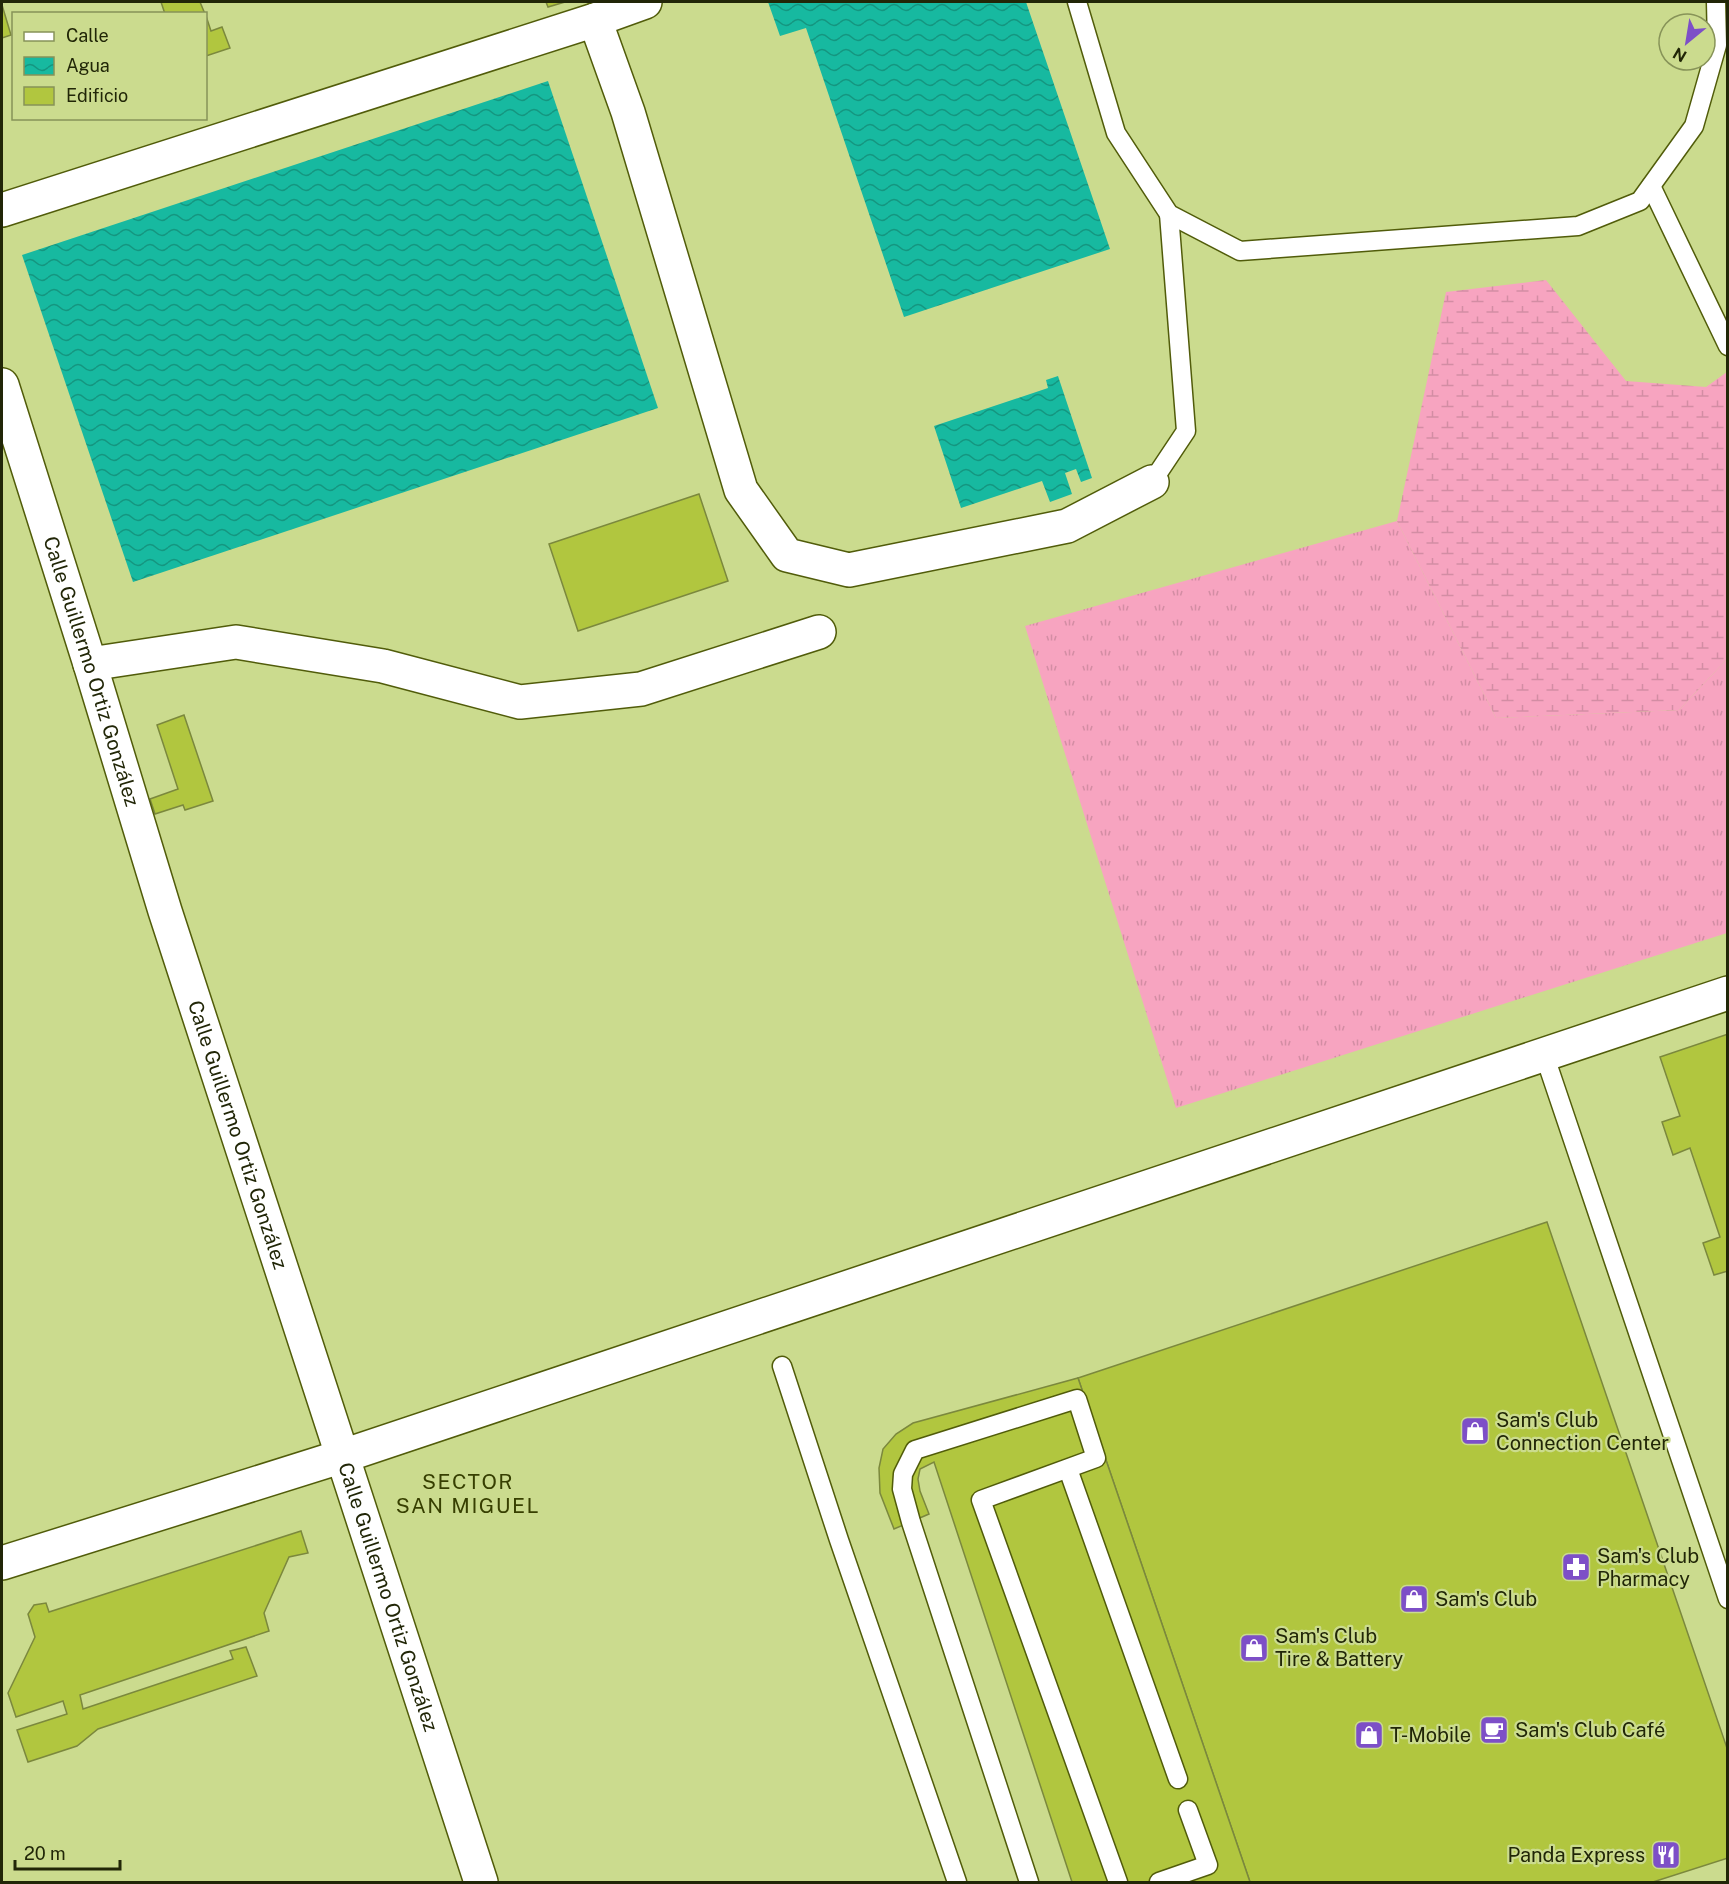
<svg xmlns="http://www.w3.org/2000/svg" width="1729" height="1884" viewBox="0 0 1729 1884" font-family="'Public Sans',sans-serif">
<style>
.grass{fill:url(#grass-tufts)}
.wetland{fill:url(#wetland-marsh)}
.water{fill:url(#water-waves)}
.building{fill:#b1c63f;stroke:#7b883d;stroke-width:1.5}
.lines{fill:none;stroke-linecap:round;stroke-linejoin:round}
.lane-casing{stroke:#515c0a;stroke-width:21}
.street-casing{stroke:#515c0a;stroke-width:36}
.lane{stroke:#fff;stroke-width:18}
.street{stroke:#fff;stroke-width:33}
.labels{text-anchor:middle;stroke-width:4.5;stroke-linejoin:round;paint-order:stroke}
.street-label{font-size:20px;fill:#212607;stroke:#cbdb8e}
.poi-label{font-size:20px;fill:#212607;stroke:#cbdb8e;text-anchor:start}
.neighbourhood-label{font-size:21px;letter-spacing:1.5px;fill:#373f01;stroke:#cbdb8e}
</style>
<defs>
<pattern id="grass-tufts" width="24" height="20" patternUnits="userSpaceOnUse" patternTransform="scale(1.5)"><rect width="24" height="20" fill="#f7a4c0"/><path d="M3 7l-1-3M5 7V3M7 7l1-3M15 17l-1-3M17 17v-4M19 17l1-3" fill="none" stroke="#d38da4"/></pattern>
<pattern id="wetland-marsh" width="20" height="14" patternUnits="userSpaceOnUse" patternTransform="scale(1.5)"><rect width="20" height="14" fill="#f7a4c0"/><path d="M1 5h8M5 5V1M11 12h8M15 12V8" fill="none" stroke="#d38da4"/></pattern>
<pattern id="water-waves" width="16" height="10" patternUnits="userSpaceOnUse" patternTransform="scale(1.5)"><rect width="16" height="10" fill="#17b9a0"/><path d="M0 5q4-4 8 0t8 0" fill="none" stroke="#149680"/></pattern>
</defs>
<rect width="100%" height="100%" fill="#cbdb8e"/>
<!-- grass -->
<polygon class="grass" points="1397,521 1496,718 1679,710 1727,659 1727,933 1176,1108 1025,626"/>
<!-- wetland -->
<polygon class="wetland" points="1546,280 1626,381 1706,387 1727,372 1727,659 1679,710 1496,718 1397,521 1446,292"/>
<!-- water -->
<g class="water">
<polygon points="768,2 1026,2 1110,249 904,317 806,28 780,36"/>
<polygon points="548,81 658,408 133,582 22,255"/>
<polygon points="1058,376 1092,478 1081,482 1076,469 1065,473 1072,494 1050,502 1042,481 961,508 934,426 1048,388 1046,380"/>
</g>
<!-- building -->
<g class="building">
<polygon points="161,2 200,2 205,14 165,14"/>
<polygon points="546,2 565,2 548,7"/>
<polygon points="2,5 11,35 2,38"/>
<polygon points="206,16 211,31 222,27 230,48 206,56"/>
<polygon points="699,494 728,581 578,631 549,544"/>
<polygon points="184,715 213,801 185,810 183,805 155,814 150,799 178,789 157,725"/>
<polygon points="1728,1034 1728,1271 1714,1275 1703,1243 1720,1237 1690,1148 1673,1155 1662,1122 1680,1116 1660,1057"/>
<polygon points="1547,1222 1728,1751 1728,1858 1653,1882 1250,1882 1078,1378"/>
<polygon points="1078,1378 1250,1882 1072,1882 934,1462 920,1469 918,1479 920,1491 929,1514 894,1529 880,1493 879,1468 883,1449 896,1434 913,1423"/>
<polygon points="301,1531 308,1553 289,1557 264,1613 269,1631 80,1695 83,1709 233,1659 230,1651 246,1647 257,1676 98,1729 77,1746 28,1762 17,1730 67,1714 63,1701 16,1717 8,1693 35,1637 28,1614 34,1605 46,1603 49,1612"/>
</g>
<g class="lines">
<!-- lane casing -->
<g class="lane-casing">
<g id="lane">
<polyline points="1077,2 1116,133 1169,214 1240,251 1578,226 1640,201 1694,126 1717,45 1716,2"/>
<polyline points="1651,186 1728,346"/>
<polyline points="1152,482 1186,431 1169,214"/>
<polyline points="1544,1054 1728,1599"/>
<polyline points="782,1366 839,1540 957,1882"/>
<polyline points="1068,1469 1178,1779"/>
<polyline points="1029,1882 911,1522 902,1489 903,1474 915,1450 1077,1399 1096,1458 981,1500 1118,1882"/>
<polyline points="1159,1882 1208,1865 1188,1810"/>
</g>
</g>
<!-- street casing -->
<g class="street-casing">
<g id="street">
<polyline points="595,20 628,112 741,490 787,555 849,570 1067,526 1152,482"/>
<polyline points="2,210 595,20 645,2"/>
<path id="s1" d="M2 385 90 664 165 911 481 1882"/>
<polyline points="90,664 236,642 383,666 520,702 641,689 819,632"/>
<polyline points="2,1563 343,1456 1728,993"/>
</g>
</g>
<!-- lane -->
<use href="#lane" class="lane"/>
<!-- street -->
<use href="#street" class="street"/>
</g>
<!-- icons -->
<defs>
<g id="shop-square" transform="scale(1.5)"><rect x="-9" y="-9" width="18" height="18" rx="4" fill="#7d4fc7" stroke="#cbdb8e"/><path d="M-5-2.5h2.3a2.7 3.5 0 0 1 5.4 0H5L5.5 6h-11ZM-1.5-2.5h3a1.5 2.3 0 0 0-3 0Z" fill="#fff"/></g>
<g id="pharmacy-square" transform="scale(1.5)"><rect x="-9" y="-9" width="18" height="18" rx="4" fill="#7d4fc7" stroke="#cbdb8e"/><path d="M-2-6h4v4h4v4h-4v4h-4v-4h-4v-4h4Z" fill="#fff"/></g>
<g id="cafe-square" transform="scale(1.5)"><rect x="-9" y="-9" width="18" height="18" rx="4" fill="#7d4fc7" stroke="#cbdb8e"/><path d="M-5.5-4.5H6V0H3Q3 3.5 0 3.5H-2.5Q-5.5 3.5-5.5 0ZM3-3.2v2h1.7v-2ZM-6 4.5H4V6H-6Z" fill="#fff"/></g>
<g id="restaurant-square" transform="scale(1.5)"><rect x="-9" y="-9" width="18" height="18" rx="4" fill="#7d4fc7" stroke="#cbdb8e"/><path d="M-5-6h1v4h1v-4h1v4h1v-4h1v5L-1.5 .5V6h-2V.5L-5-1ZM5-6V6H3V1.5H1.5Q1.5-4 5-6Z" fill="#fff"/></g>
</defs>
<g fill-rule="evenodd">
<use href="#shop-square" x="1475" y="1431"/>
<use href="#pharmacy-square" x="1576" y="1567"/>
<use href="#shop-square" x="1414" y="1599"/>
<use href="#shop-square" x="1254" y="1648"/>
<use href="#cafe-square" x="1494" y="1730"/>
<use href="#shop-square" x="1369" y="1735"/>
<use href="#restaurant-square" x="1666" y="1855"/>
</g>
<g class="labels">
<!-- street labels -->
<g class="street-label">
<text dy="7" stroke="none"><textPath href="#s1" startOffset="300">Calle Guillermo Ortiz González</textPath></text>
<text dy="7" stroke="none"><textPath href="#s1" startOffset="786">Calle Guillermo Ortiz González</textPath></text>
<text dy="7" stroke="none"><textPath href="#s1" startOffset="1272">Calle Guillermo Ortiz González</textPath></text>
</g>
<!-- poi labels -->
<g class="poi-label">
<text x="1496" y="1427">Sam's Club<tspan x="1496" dy="23">Connection Center</tspan></text>
<text x="1597" y="1563">Sam's Club<tspan x="1597" dy="23">Pharmacy</tspan></text>
<text x="1435" y="1606">Sam's Club</text>
<text x="1275" y="1643">Sam's Club<tspan x="1275" dy="23">Tire &amp; Battery</tspan></text>
<text x="1515" y="1737">Sam's Club Café</text>
<text x="1390" y="1742">T-Mobile</text>
<text x="1645" y="1862" text-anchor="end">Panda Express</text>
</g>
<!-- neighbourhood labels -->
<g class="neighbourhood-label">
<text x="468" y="1489">SECTOR<tspan x="468" dy="24">SAN MIGUEL</tspan></text>
</g>
</g>
<!-- border -->
<rect width="1729" height="1884" fill="none" stroke="#212607" stroke-width="6"/>
<!-- legend -->
<rect x="12" y="12" width="195" height="108" fill="#cbdb8e" stroke="#879358" stroke-width="1.5"/>
<rect x="24" y="32" width="30" height="9" fill="#ffffff" stroke="#879358" stroke-width="1.5"/>
<text x="66" y="42" font-size="18" fill="#212607">Calle</text>
<rect x="24" y="57" width="30" height="18" fill="url(#water-waves)" stroke="#879358" stroke-width="1.5"/>
<text x="66" y="72" font-size="18" fill="#212607">Agua</text>
<rect x="24" y="87" width="30" height="18" fill="#b1c63f" stroke="#879358" stroke-width="1.5"/>
<text x="66" y="102" font-size="18" fill="#212607">Edificio</text>
<!-- north arrow -->
<g transform="translate(1687 42) rotate(210)"><circle r="28" fill="#cbdb8e" stroke="#879358" stroke-width="1.5"/>
<path d="M0-4.5L10 22L0 15L-10 22Z" fill="#7d4fc7"/>
<text y="-9" font-size="16" font-weight="bold" text-anchor="middle" fill="#212607">N</text>
</g>
<!-- scale -->
<path d="M15 1860v9h105v-9" fill="none" stroke="#212607" stroke-width="3"/>
<text x="24" y="1860" font-size="18" fill="#212607" stroke="#cbdb8e" stroke-width="4.5" paint-order="stroke">20 m</text>
</svg>
